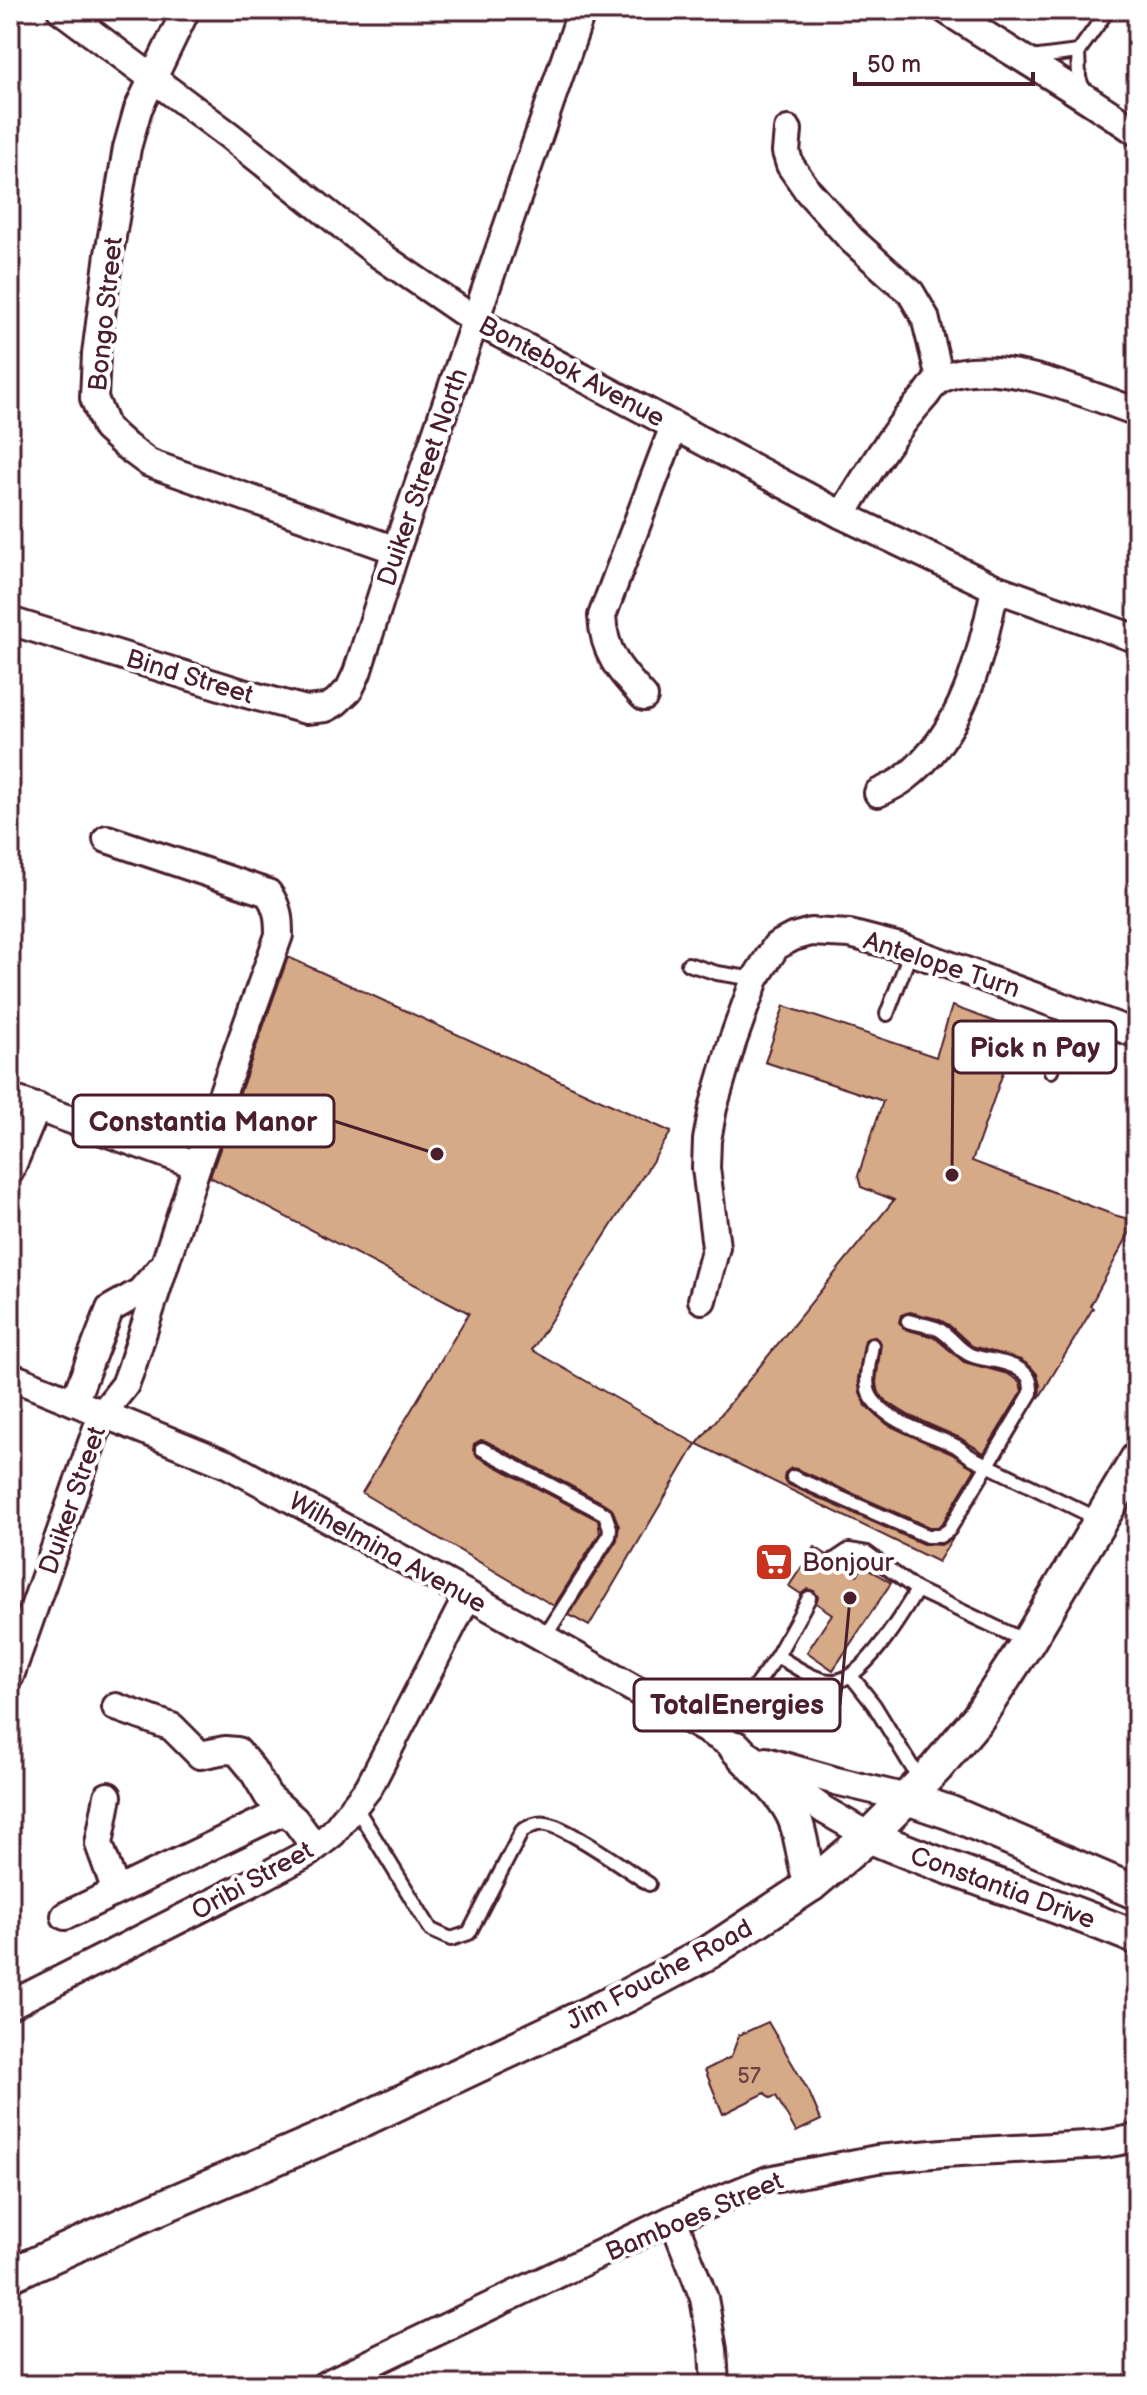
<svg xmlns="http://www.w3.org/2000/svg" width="1147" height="2395" viewBox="0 0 1147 2395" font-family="'Balsamiq Sans',sans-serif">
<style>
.building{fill:#d6aa87;stroke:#4a1f2b;stroke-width:2}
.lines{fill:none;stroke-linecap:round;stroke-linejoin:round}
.service-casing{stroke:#4a1f2b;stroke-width:18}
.minor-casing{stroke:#4a1f2b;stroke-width:32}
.tertiary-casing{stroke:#4a1f2b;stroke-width:38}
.service{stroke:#fff;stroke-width:12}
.minor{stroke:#fff;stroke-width:26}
.tertiary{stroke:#fff;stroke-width:32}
.labels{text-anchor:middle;stroke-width:8;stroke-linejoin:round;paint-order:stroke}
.number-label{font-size:22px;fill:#6d4242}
.street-label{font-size:26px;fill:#4a1f2b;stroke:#fff}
.poi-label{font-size:26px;fill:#4a1f2b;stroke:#fff;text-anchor:start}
.leader{fill:none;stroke:#4a1f2b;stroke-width:3}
.callout-dot{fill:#4a1f2b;stroke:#fff;stroke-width:3}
.callout{fill:#fff;stroke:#4a1f2b;stroke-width:3}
.callout-label{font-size:28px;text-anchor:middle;font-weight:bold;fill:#4a1f2b}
</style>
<rect width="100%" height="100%" fill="#fff"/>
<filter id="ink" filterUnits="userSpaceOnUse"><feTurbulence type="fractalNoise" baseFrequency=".0125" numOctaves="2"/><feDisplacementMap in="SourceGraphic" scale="16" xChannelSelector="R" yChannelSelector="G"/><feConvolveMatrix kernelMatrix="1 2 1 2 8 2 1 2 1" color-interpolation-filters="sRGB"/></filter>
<g filter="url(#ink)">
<!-- building -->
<g class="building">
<polygon points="288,957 671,1132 532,1350 696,1444 589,1626 569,1615 617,1540 619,1526 613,1511 609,1506 486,1441 481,1440 474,1444 473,1450 478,1457 598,1520 600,1533 554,1606 362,1493 469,1313 210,1177"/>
<polygon points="784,1006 936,1057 952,1006 1018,1030 972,1161 1114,1215 1136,1221 1090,1306 1093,1308 1039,1398 1040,1385 1037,1374 1031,1367 1021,1360 972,1346 949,1325 938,1319 910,1312 901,1315 899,1322 905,1329 934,1337 964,1362 1008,1374 1020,1382 1022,1391 984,1453 960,1438 910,1416 887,1402 880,1395 876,1383 881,1343 874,1336 865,1340 858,1378 860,1392 866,1406 888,1425 952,1454 975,1469 942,1524 937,1527 929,1527 797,1469 791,1468 785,1473 784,1479 789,1485 923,1544 941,1545 953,1538 938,1562 697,1444 894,1200 861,1187 858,1176 883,1101 765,1062"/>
<polygon points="815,1547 827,1555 825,1561 831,1568 842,1565 857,1575 864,1566 891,1583 833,1670 807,1652 832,1614 816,1603 818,1597 814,1591 808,1589 801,1594 789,1586"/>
<polygon points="768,2022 809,2092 821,2120 796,2132 776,2096 770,2098 765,2093 723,2114 705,2070 731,2057 739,2035"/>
</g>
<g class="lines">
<!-- service casing -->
<g class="service-casing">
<g id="service">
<polyline points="1031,58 1078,52"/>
<polyline points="1084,91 1079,78 1078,52 1108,10"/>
<polyline points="688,964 717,973 755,979"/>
<polyline points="887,1014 911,951"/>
<polyline points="1051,1071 1069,1009"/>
<path d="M872 1345C870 1359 865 1375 868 1389 875 1419 932 1434 956 1446 961 1449 966 1454 971 1457L1100 1520"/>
<polyline points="482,1449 605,1514 610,1528 609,1536 544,1638"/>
<path d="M793 1477 927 1536H940L949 1530 1031 1393C1031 1383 1030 1376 1022 1371 1008 1361 989 1361 973 1356 958 1351 952 1336 938 1329 929 1325 917 1324 908 1321"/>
<polyline points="834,1560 849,1550 867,1553 917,1590"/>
<polyline points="777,1656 809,1598"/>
<polyline points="852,1677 874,1705 920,1780"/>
<path d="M719 1737 777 1656C793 1665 815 1682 834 1681 863 1681 903 1613 917 1590L1025 1641"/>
<path d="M355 1806 431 1930 451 1939 469 1933 522 1831C529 1827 537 1822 546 1824 568 1827 627 1870 649 1884"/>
</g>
</g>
<!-- minor casing -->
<g class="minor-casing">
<g id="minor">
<polyline points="61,10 230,136 377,253 476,321 842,515 995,588 1137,639"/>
<polyline points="186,10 138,109 127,148 109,254 96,354 94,398 106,428 126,446 149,463 396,550"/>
<path d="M946 10C1009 51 1075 89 1137 132"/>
<polyline points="788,130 786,152 790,165 808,191 852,240 911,293 925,317 940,378"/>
<path d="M842 515C868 473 893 431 926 395 930 389 936 381 943 378 996 354 1085 394 1137 412"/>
<polyline points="10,621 243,693 306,710 326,708 335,703 349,690 357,673 396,550 582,10"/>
<path d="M644 697C619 670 604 654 602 616L674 426"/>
<path d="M878 793C887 789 897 784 905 778 963 734 982 655 995 588"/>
<polyline points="10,1098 197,1165"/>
<polyline points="10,1171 37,1107"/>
<polyline points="702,1300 716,1247 706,1168 707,1140 713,1108 732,1043 755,979 776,946 793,937 811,932 850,934 900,947 1137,1034"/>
<polyline points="10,1376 229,1465 468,1595 719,1737 751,1757 824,1810 869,1836"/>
<polyline points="74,1402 110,1309 140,1292 161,1268"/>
<path d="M10 1676 102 1414 125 1385 131 1369 197 1165 279 935C279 918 278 907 268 893L107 839"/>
<polyline points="116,1707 172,1727 200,1755 225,1750 237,1751 252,1769 268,1796 295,1820 315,1847"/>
<polyline points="766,1761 836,1781 907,1798"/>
<polyline points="108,1796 99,1844 116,1891"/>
<polyline points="65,1916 284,1811"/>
<polyline points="10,2005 265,1876 308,1853 333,1833 369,1787 468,1595"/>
<polyline points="673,2219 704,2298 713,2350 715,2385"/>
<polyline points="325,2385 673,2219 768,2180 877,2159 943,2153 1104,2144 1137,2138"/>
</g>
</g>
<!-- tertiary casing -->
<g class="tertiary-casing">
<g id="tertiary">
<path d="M736 1748C756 1770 786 1794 796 1822 803 1843 804 1865 811 1885"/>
<polyline points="907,1798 951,1813 1137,1893"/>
<path d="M869 1836C957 1874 1049 1901 1137 1938"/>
<polyline points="10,2275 164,2206 337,2132 626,1996 711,1951 811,1885 869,1836 936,1768 978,1718 1028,1642 1137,1459"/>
</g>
</g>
<!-- service -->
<use href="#service" class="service"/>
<!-- minor -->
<use href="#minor" class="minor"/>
<!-- tertiary -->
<use href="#tertiary" class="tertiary"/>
</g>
</g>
<!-- icons -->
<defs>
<g id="supermarket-square" transform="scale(2)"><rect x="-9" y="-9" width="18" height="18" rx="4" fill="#c8321e" stroke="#fff"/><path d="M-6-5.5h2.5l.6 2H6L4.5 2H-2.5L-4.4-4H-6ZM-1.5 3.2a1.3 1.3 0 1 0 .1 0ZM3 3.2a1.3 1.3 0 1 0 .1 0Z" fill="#fff"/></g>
</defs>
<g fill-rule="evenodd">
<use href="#supermarket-square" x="774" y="1562"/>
</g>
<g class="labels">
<!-- number labels -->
<g class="number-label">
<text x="749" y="2083">57</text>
</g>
<!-- street labels -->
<g class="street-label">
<text transform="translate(105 314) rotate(-84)" y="9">Bongo Street</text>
<text transform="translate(572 371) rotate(28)" y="9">Bontebok Avenue</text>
<text transform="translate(422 477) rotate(-71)" y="9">Duiker Street North</text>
<text transform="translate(190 676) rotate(17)" y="9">Bind Street</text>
<text transform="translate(942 964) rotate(18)" y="9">Antelope Turn</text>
<text transform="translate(72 1500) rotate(-71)" y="9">Duiker Street</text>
<text transform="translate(388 1552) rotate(29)" y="9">Wilhelmina Avenue</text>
<text transform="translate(252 1880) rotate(-29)" y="9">Oribi Street</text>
<text transform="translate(1003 1887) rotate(20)" y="9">Constantia Drive</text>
<text transform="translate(659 1974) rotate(-28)" y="9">Jim Fouche Road</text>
<text transform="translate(694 2216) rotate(-23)" y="9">Bamboes Street</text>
</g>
<!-- poi labels -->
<g class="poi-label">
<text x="802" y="1571">Bonjour</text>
</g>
</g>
<!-- callouts -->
<path class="leader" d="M952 1175L953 1047M437 1154L334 1121M850 1598L840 1705"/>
<g class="callout-dot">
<circle cx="952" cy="1175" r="8"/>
<circle cx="437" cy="1154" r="8"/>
<circle cx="850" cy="1598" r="8"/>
</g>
<g class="callout">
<rect x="953" y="1021" width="163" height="52" rx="8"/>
<rect x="73" y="1095" width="261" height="52" rx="8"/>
<rect x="634" y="1679" width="206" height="52" rx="8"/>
</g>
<g class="callout-label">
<text x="1035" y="1057">Pick n Pay</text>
<text x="203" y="1131">Constantia Manor</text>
<text x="737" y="1714">TotalEnergies</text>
</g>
<!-- margin -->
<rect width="1147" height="2395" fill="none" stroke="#fff" stroke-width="40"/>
<rect x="20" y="20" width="1107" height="2355" fill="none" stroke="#4a1f2b" stroke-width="3" filter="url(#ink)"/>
<!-- scale -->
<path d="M855 72v12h178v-12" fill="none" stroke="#4a1f2b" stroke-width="4"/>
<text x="867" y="72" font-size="24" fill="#4a1f2b" stroke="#ffffff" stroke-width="6" paint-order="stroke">50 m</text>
</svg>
